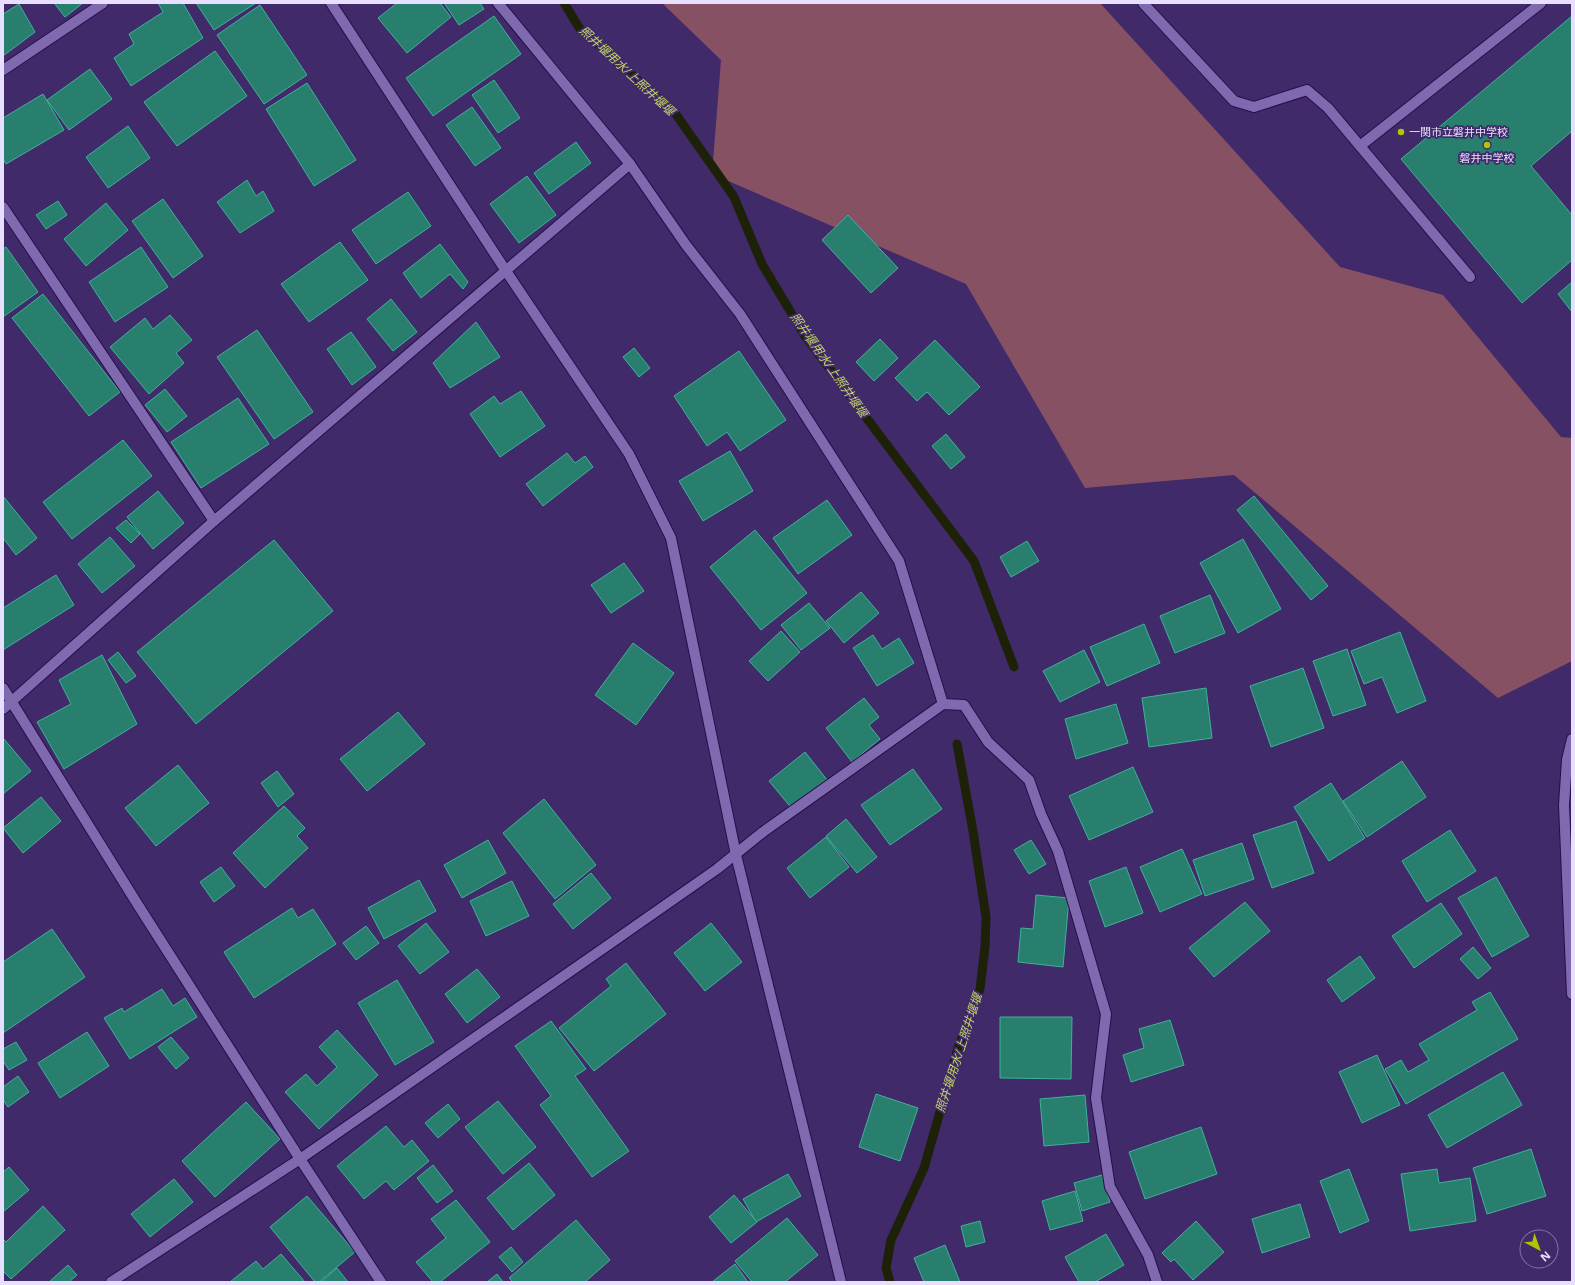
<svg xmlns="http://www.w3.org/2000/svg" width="1575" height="1285" viewBox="0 0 1575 1285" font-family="'Open Sans','Noto Sans JP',sans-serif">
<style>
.green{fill:#875164}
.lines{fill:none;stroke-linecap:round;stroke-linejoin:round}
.stream{stroke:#1d2107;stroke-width:9}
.building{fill:#287f6e;stroke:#40b19b}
.lane-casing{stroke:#290d4c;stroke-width:12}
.street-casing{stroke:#290d4c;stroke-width:12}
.secondary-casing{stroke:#290d4c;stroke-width:12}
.lane{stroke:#806aaf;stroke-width:10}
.street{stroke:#806aaf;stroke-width:10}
.secondary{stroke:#806aaf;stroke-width:10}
.poi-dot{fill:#afc506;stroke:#412a69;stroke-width:1.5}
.labels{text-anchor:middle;stroke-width:3.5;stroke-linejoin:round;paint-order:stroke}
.poi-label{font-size:11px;fill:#e8dfff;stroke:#412a69;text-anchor:start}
.water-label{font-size:12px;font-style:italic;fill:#c1d467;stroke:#412a69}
</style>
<rect width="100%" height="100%" fill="#412a69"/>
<!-- green -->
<polygon class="green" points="662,3 1100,3 1340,267 1443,295 1561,437 1572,438 1572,661 1498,698 1234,475 1085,488 966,284 712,174 721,60"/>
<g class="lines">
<!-- stream -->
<g class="stream">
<polyline points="564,3 580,29 675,113 734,197 762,264 805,336 974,561 1014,667"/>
<polyline points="890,1282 886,1268 891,1240 924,1168 958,1048 980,989 985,947 986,917 973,831 957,744"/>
</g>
</g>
<!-- building -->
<g class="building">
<polygon points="54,3 83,3 65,17"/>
<polygon points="158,3 183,3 203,38 131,86 114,58 134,44 129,34 163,12"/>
<polygon points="196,3 256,3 214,30"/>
<polygon points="397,3 440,3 451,17 407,53 378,18"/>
<polygon points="444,3 480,3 484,9 459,25"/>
<polygon points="19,4 35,32 3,56 3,14"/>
<polygon points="260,5 307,75 264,104 217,35"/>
<polygon points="494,16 521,54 433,116 406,78"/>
<polygon points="1572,16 1572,131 1531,166 1572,215 1572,260 1522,303 1401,159"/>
<polygon points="215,51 247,96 177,146 144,102"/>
<polygon points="90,69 112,99 69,130 47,100"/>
<polygon points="494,80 520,118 498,133 472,95"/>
<polygon points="307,83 356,160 314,186 266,109"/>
<polygon points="43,94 64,130 6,164 3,159 3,118"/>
<polygon points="472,107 501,148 475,166 446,125"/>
<polygon points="128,126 150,158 108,188 86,157"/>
<polygon points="576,142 591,163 549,194 534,173"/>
<polygon points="527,176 556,215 519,243 490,204"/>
<polygon points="247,180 256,196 263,191 274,211 240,233 217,202"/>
<polygon points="408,192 431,226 376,264 352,230"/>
<polygon points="163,199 203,256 173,278 132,221"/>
<polygon points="58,201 67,215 46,229 36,215"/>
<polygon points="106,203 128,230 86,266 64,239"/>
<polygon points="848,215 898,268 871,293 822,240"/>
<polygon points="340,242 368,280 309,322 281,284"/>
<polygon points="440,244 468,282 463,289 450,274 421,298 403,273"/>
<polygon points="6,247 38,292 3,317 3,249"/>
<polygon points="141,247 168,287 115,322 89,282"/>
<polygon points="1572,282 1572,312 1558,294"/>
<polygon points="43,294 120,392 89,416 12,318"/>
<polygon points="391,299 417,332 393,351 367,319"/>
<polygon points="170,315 192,340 176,353 184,363 149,394 110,347 145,318 153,329"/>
<polygon points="476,322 500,357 450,388 433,363"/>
<polygon points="257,330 313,412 274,439 217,357"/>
<polygon points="351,332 376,367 352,385 327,349"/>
<polygon points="880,339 898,358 874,381 856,362"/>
<polygon points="935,340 980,387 949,415 927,392 917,401 895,378"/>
<polygon points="634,348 650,368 639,377 623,357"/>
<polygon points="739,351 786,420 740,451 727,432 707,446 674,396"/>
<polygon points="165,389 187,416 167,432 145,405"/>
<polygon points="521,391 545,426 500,457 470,414 494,396 500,404"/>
<polygon points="238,398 269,444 201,488 171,442"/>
<polygon points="946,434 965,457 951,469 932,446"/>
<polygon points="123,440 152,476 72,539 43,502"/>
<polygon points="730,451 753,491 703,521 679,481"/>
<polygon points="567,453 575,463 585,456 593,467 543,506 526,484"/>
<polygon points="158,491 184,523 153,549 127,517"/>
<polygon points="3,496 37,538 16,555 3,538"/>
<polygon points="1254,496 1328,586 1311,600 1237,510"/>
<polygon points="827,500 852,535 798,574 773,538"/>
<polygon points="126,520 140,534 131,543 116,528"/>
<polygon points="755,530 807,593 761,630 710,567"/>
<polygon points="110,537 135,566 102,593 78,564"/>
<polygon points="1243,539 1281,609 1238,633 1200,563"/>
<polygon points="274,540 333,611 196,724 137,652"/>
<polygon points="1027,541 1039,561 1011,577 1000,557"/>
<polygon points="624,563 644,591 611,613 591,585"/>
<polygon points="56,575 74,605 3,650 3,608"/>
<polygon points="861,592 879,613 844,643 826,621"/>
<polygon points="1210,595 1225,633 1175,653 1160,616"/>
<polygon points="809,603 830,628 801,650 781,625"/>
<polygon points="1144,624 1160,663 1107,686 1090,647"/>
<polygon points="781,631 800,652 768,681 749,661"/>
<polygon points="1400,632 1426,701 1397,713 1382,677 1364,684 1351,651"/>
<polygon points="873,635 882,649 899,638 914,663 877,686 853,648"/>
<polygon points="633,643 674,673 636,725 595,695"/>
<polygon points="1347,649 1366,705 1333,716 1313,661"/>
<polygon points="1084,650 1100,682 1060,702 1043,671"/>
<polygon points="118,652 136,676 126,683 108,660"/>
<polygon points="102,655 137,724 64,769 37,722 71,704 59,680"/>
<polygon points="1303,668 1324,728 1271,747 1250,686"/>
<polygon points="1206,688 1212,738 1149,747 1142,698"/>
<polygon points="864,698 879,717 869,725 880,739 852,762 826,728"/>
<polygon points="1116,704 1128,743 1076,759 1065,719"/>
<polygon points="398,712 425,744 367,791 340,759"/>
<polygon points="4,739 31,771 3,794 3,740"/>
<polygon points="805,752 828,781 793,810 769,781"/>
<polygon points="1402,761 1426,797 1367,837 1343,801"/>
<polygon points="178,765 209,803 156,846 125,808"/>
<polygon points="1133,767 1153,812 1089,840 1069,796"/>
<polygon points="913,769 942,809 890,845 861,805"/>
<polygon points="277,771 294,794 278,807 261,783"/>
<polygon points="1331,783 1365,838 1329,861 1294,807"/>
<polygon points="41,797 61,821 23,853 3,828"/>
<polygon points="544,799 596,865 555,899 503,833"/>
<polygon points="284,806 305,828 297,836 308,848 265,888 233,853"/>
<polygon points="846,819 877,857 857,873 826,836"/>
<polygon points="1296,821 1314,873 1272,888 1253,835"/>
<polygon points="1450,830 1476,871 1427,902 1402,861"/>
<polygon points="826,837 849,867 810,898 787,868"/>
<polygon points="488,840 506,873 462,898 444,865"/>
<polygon points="1031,840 1046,864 1029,874 1014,850"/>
<polygon points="1242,843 1254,879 1205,896 1193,860"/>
<polygon points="1182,849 1202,894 1160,912 1140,867"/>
<polygon points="221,867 235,886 214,902 200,882"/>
<polygon points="1126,867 1143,913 1105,927 1089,881"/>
<polygon points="591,873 611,898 573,929 553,904"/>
<polygon points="1496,877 1529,936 1492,957 1458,898"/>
<polygon points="419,880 436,911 384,939 368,908"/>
<polygon points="512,881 529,916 486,936 470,901"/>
<polygon points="1036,895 1069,898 1063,967 1018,962 1021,928 1033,929"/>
<polygon points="1245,902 1270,931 1214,977 1189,948"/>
<polygon points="1441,903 1462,934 1414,968 1392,936"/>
<polygon points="292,908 298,918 313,909 336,944 254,998 224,952"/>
<polygon points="426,923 449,952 420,974 398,946"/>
<polygon points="711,923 742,962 705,991 674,953"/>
<polygon points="366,926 379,943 356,960 343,943"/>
<polygon points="52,929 85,977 3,1033 3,962"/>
<polygon points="1473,947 1491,968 1478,979 1460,959"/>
<polygon points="1360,956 1375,978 1342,1002 1327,980"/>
<polygon points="626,963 666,1014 594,1071 559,1028 611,986 606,979"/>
<polygon points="477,969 500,997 467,1023 445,994"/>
<polygon points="397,980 434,1042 395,1065 358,1003"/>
<polygon points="162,989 173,1006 185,998 197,1017 130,1059 104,1018 122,1008 124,1012"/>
<polygon points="1490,992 1518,1039 1406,1104 1385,1069 1401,1060 1408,1072 1429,1060 1419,1044 1477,1010 1472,1002"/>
<polygon points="1000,1017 1072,1017 1071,1079 1000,1078"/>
<polygon points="1170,1020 1184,1065 1131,1082 1123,1055 1144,1048 1139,1029"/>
<polygon points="551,1021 586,1069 575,1076 629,1151 592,1177 540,1105 551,1096 515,1046"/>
<polygon points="337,1030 378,1075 319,1129 285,1092 306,1074 317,1086 337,1067 319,1047"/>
<polygon points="87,1032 109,1066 60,1098 38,1063"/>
<polygon points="171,1037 189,1058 176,1069 158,1047"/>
<polygon points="16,1042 27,1060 9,1070 3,1061 3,1049"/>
<polygon points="1377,1055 1400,1105 1362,1123 1339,1072"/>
<polygon points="1503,1072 1522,1105 1447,1148 1428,1115"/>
<polygon points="18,1076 29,1092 8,1107 3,1100 3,1087"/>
<polygon points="876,1094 918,1108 900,1161 859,1147"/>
<polygon points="1085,1095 1089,1142 1044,1146 1040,1099"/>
<polygon points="498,1101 536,1147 503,1174 465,1127"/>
<polygon points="246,1102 280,1139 215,1197 182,1161"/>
<polygon points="448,1104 460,1119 438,1138 425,1123"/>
<polygon points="386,1126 404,1147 412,1140 429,1161 394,1190 386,1181 364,1199 337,1166"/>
<polygon points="1201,1127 1217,1174 1145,1199 1129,1152"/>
<polygon points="1531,1149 1546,1196 1487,1214 1473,1168"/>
<polygon points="529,1163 555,1195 513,1230 487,1198"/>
<polygon points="433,1165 453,1191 437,1203 417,1178"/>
<polygon points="9,1167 29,1190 3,1212 3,1172"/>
<polygon points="1349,1169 1369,1221 1340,1233 1320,1181"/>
<polygon points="1437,1169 1439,1183 1470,1178 1476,1221 1410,1231 1401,1174"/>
<polygon points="788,1174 801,1196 756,1222 743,1199"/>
<polygon points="1102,1175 1110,1202 1082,1211 1074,1183"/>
<polygon points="174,1179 193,1202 150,1237 131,1214"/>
<polygon points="1075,1191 1083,1221 1050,1230 1042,1201"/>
<polygon points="734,1195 757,1222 731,1243 709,1217"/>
<polygon points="307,1196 355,1252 319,1282 315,1282 270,1227"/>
<polygon points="456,1200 490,1242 440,1282 433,1282 416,1262 446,1238 431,1219"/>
<polygon points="1300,1204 1310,1237 1262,1253 1252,1219"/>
<polygon points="43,1206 65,1230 11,1279 3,1271 3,1239 6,1242"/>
<polygon points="787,1218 818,1255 785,1282 752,1282 735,1261"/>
<polygon points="576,1220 610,1260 585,1282 513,1282 509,1278"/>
<polygon points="980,1221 985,1242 966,1247 961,1226"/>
<polygon points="1196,1221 1224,1252 1193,1280 1174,1259 1171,1262 1162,1253"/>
<polygon points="1106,1234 1124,1265 1095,1282 1079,1282 1065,1257"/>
<polygon points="945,1245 960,1282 924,1282 914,1258"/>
<polygon points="511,1247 523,1262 512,1272 499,1257"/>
<polygon points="281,1254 305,1282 230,1282 256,1261 263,1269"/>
<polygon points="735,1264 748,1282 712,1282"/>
<polygon points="68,1265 77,1275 69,1282 49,1282"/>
<polygon points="337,1268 348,1282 321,1282"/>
<polygon points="497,1274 503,1282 487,1282"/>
</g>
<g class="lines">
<!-- lane casing -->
<g class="lane-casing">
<g id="lane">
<polyline points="1143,3 1234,101 1254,107 1307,90 1328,108 1470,277"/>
<polyline points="1360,146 1541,3"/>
</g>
</g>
<!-- street casing -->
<g class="street-casing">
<g id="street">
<polyline points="498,3 630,164 686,245 740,314 899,561 943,704"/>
<polyline points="3,70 103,3"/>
<polyline points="3,207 214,521"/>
<polyline points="3,688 138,905 300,1159 381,1282"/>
<polyline points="3,709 214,521 630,164"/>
<polyline points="1572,739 1567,760 1564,805 1572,994"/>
<polyline points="111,1282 300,1159 591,957 717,869 763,832 943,704 964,705 988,742 1029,780 1041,814 1058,851 1106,1014 1096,1098 1110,1187 1148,1255 1157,1282"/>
</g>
</g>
<!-- secondary casing -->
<g class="secondary-casing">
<polyline id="secondary" points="331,3 506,271 629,454 671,538 736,855 841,1282"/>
</g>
<!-- lane -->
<use href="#lane" class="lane"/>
<!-- street -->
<use href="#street" class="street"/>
<!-- secondary -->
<use href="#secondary" class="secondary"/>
</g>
<!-- markers -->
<g class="poi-dot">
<circle cx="1401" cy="132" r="4"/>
<circle cx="1487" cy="145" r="4"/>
</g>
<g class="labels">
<!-- poi labels -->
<g class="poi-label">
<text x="1409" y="136">一関市立磐井中学校</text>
<text x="1487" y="162" text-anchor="middle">磐井中学校</text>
</g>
<!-- water labels -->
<g class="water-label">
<text transform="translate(627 71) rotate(43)" y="4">照井堰用水/上照井堰堰</text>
<text transform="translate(829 365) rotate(55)" y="4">照井堰用水/上照井堰堰</text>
<text transform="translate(959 1053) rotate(-72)" y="4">照井堰用水/上照井堰堰</text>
</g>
</g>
<!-- border -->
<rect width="1575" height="1285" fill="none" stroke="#e8dfff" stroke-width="8"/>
<!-- north arrow -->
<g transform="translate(1539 1249) rotate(139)"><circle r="19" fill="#412a69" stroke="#8472a5"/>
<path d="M0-3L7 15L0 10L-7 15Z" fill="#afc506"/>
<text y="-6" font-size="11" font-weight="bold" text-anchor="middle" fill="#e8dfff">N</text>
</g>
</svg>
